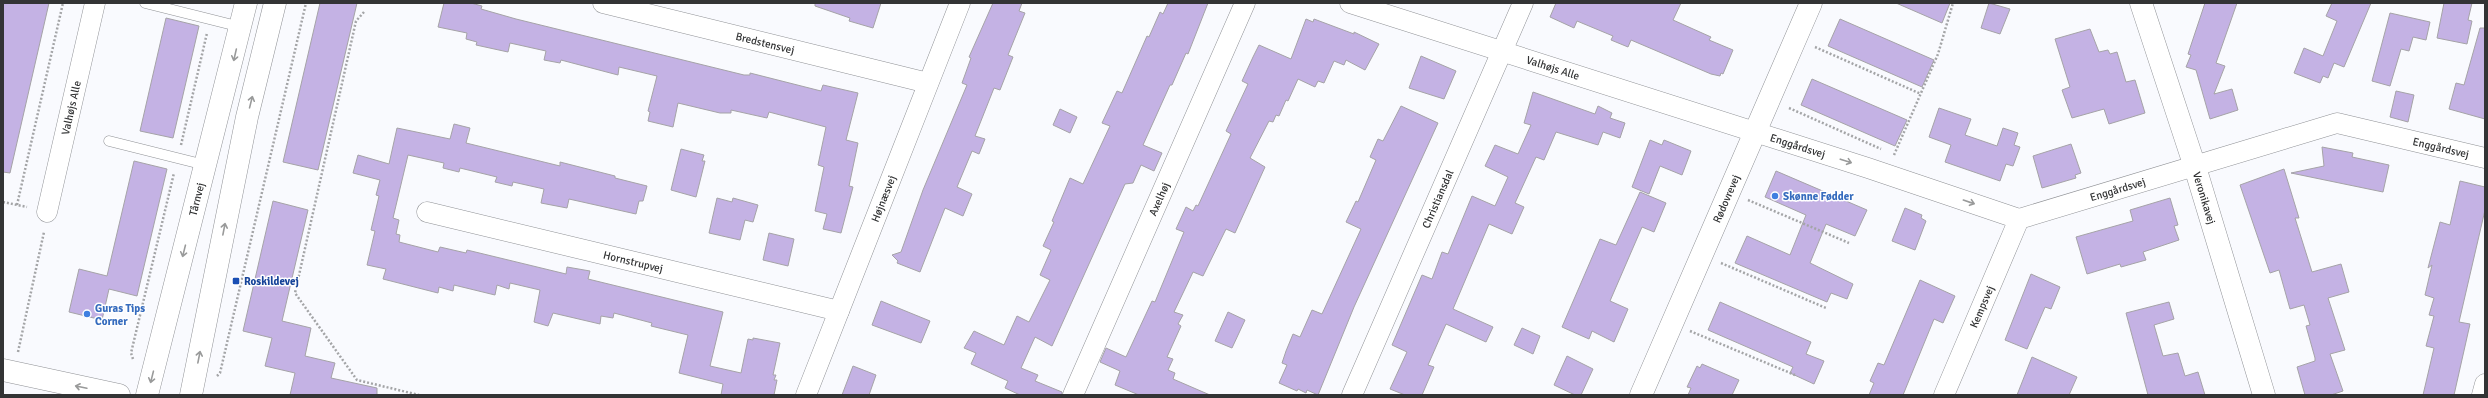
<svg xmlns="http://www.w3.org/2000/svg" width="2488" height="398" viewBox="0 0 2488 398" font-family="Signika,sans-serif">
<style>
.building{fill:#c4b2e4;stroke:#a5a3a7}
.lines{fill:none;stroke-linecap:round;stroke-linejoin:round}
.lane-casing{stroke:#909296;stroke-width:11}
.street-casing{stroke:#909296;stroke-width:21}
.secondary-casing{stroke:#909296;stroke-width:23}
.path{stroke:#a4a5a7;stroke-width:2.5;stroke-dasharray:2 2;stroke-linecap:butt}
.lane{stroke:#fff;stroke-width:10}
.street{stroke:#fff;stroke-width:20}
.secondary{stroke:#fff;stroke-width:22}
.oneway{stroke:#999a9a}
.shop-dot{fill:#3f7fe0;stroke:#fff;stroke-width:1.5}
.transit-dot{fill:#1a4fb4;stroke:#fff;stroke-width:1.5}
.labels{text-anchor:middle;stroke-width:3;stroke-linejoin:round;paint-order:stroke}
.street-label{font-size:11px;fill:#333435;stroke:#fff}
.shop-label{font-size:11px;font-weight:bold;fill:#366cbe;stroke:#fff;text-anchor:start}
.transit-label{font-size:11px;font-weight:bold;fill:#164399;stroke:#fff;text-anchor:start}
</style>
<rect width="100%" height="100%" fill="#f9fafe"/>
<!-- building -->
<g class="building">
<polygon points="3,3 49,3 10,173 3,172"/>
<polygon points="320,3 357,3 318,170 283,162"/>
<polygon points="444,3 471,3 482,6 481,9 516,19 744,75 750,75 750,73 821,91 823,85 858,93 846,140 858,143 849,186 853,187 841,233 823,229 827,214 815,211 824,167 818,165 826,127 769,112 767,118 731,110 731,113 720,113 678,103 673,127 648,121 650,112 648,111 657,76 619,67 618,75 561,60 560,63 544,60 546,51 510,43 508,52 476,45 477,42 466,39 467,33 438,27"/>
<polygon points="815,3 881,3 873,28 849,21 850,18 815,6"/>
<polygon points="993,3 1022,3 1019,11 1025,13 1008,55 1013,57 1000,90 994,88 975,136 985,139 979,154 972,151 957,187 972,194 963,216 945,208 920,272 897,263 898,261 892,255 901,252 923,190 967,85 962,83 971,58 969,57"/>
<polygon points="1168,3 1208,3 1188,54 1186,53 1172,85 1170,85 1143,145 1162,153 1154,171 1141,165 1133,183 1125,184 1052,346 1035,337 1021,368 1038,375 1035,381 1062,392 1062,395 1020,395 1005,388 1008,381 971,364 976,353 964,348 974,331 1004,345 1017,316 1029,322 1050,280 1040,275 1051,250 1043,246 1054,222 1052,221 1070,178 1083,184 1110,126 1102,123 1117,91 1122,93 1147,36 1149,37 1160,12 1163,14"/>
<polygon points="1556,3 1681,3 1673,20 1711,37 1709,40 1733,50 1723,74 1721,73 1720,76 1711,74 1631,40 1628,47 1611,40 1613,36 1577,21 1574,28 1550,17"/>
<polygon points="1896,3 1950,3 1942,23"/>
<polygon points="1989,3 2010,9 2000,34 1981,28"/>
<polygon points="2205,3 2237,3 2216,63 2225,66 2214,94 2232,89 2238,110 2210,119 2196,70 2186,67 2191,55 2188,54"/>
<polygon points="2332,3 2371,3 2344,67 2334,63 2328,78 2323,76 2320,83 2294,73 2304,48 2323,56 2337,21 2326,16"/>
<polygon points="2444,3 2472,3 2468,20 2472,21 2467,44 2437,38"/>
<polygon points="2390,13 2430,22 2426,40 2413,37 2409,51 2401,49 2390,86 2372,81"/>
<polygon points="166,18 199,26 173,138 140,131"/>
<polygon points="1306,19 1313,22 1314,19 1354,34 1354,32 1379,44 1365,70 1346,60 1344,65 1334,61 1324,83 1318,81 1315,87 1298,79 1288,101 1286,100 1279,116 1276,115 1273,122 1269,121 1250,158 1265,167 1235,233 1226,229 1203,276 1193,272 1174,312 1183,315 1178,324 1181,326 1167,357 1173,359 1168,370 1175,373 1173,379 1210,395 1139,395 1115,385 1120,371 1100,362 1106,348 1126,357 1152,301 1155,302 1184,232 1176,229 1186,207 1193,211 1196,205 1198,206 1231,134 1226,131 1248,84 1242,81 1253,57 1259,45 1291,59"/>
<polygon points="1840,19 1934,60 1922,87 1828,46"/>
<polygon points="2480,28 2485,28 2485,119 2449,109 2456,83 2464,85"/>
<polygon points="2090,29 2099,52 2108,50 2110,54 2117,52 2126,82 2135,80 2145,113 2109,124 2104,109 2072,118 2062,90 2070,87 2055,39"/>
<polygon points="1421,56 1456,71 1444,99 1409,88"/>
<polygon points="1812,79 1907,120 1895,146 1801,105"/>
<polygon points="2396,91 2414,95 2408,122 2390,117"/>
<polygon points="1533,92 1595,114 1598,106 1612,113 1610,118 1625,123 1620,138 1603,132 1598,145 1556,132 1544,160 1536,157 1515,203 1524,207 1512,234 1489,224 1453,309 1493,327 1486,342 1446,324 1428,365 1434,367 1422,395 1405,395 1390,389 1407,352 1392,345 1422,275 1432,279 1442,252 1448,254 1472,196 1495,206 1508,177 1485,166 1495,145 1518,154 1531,125 1524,123"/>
<polygon points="1401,106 1438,123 1354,307 1318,395 1307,390 1306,393 1298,389 1297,391 1279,383 1287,365 1282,363 1286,351 1293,334 1300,337 1312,310 1322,314 1361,229 1346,222 1356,201 1358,202 1376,160 1370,157 1378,139 1383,141"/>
<polygon points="1939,108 1971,119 1965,135 1997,146 2003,128 2018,133 2014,145 2020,147 2013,166 2006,164 2000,181 1945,162 1951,145 1929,137"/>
<polygon points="1060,109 1077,117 1070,133 1053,125"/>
<polygon points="454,124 470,128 466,143 560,166 560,162 615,176 615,178 647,186 643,201 639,201 636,214 569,199 567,208 541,203 544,189 513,182 512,186 495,182 497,177 460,168 459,172 443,168 444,163 408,155 393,218 399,220 396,234 400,235 399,242 438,252 440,247 466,253 467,250 566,274 567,267 590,271 588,279 723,312 710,366 741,373 748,339 753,340 753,338 780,343 773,375 776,375 774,380 777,380 774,395 721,395 723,384 679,373 688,335 651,326 652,323 614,313 613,318 601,316 600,324 553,313 548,326 534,322 540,290 510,283 509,289 497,285 495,295 454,285 453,291 439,287 438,293 383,279 386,269 367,265 375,231 371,230 379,196 376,195 380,180 353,173 358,155 389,164 397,128 450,139"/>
<polygon points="1650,140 1662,145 1664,140 1691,151 1682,175 1660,166 1649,194 1632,187"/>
<polygon points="2071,144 2081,173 2075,175 2076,178 2042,188 2033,156"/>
<polygon points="2322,147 2353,153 2352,157 2389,165 2383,192 2291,173 2324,166"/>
<polygon points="681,149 704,155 702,161 705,161 696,197 671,190"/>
<polygon points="134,161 167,169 137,296 109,289 102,320 69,312 79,269 107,276"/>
<polygon points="2284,169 2299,218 2295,218 2312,272 2341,264 2349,292 2328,298 2345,350 2330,354 2343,391 2331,395 2305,395 2297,367 2315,361 2315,358 2306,326 2310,325 2304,305 2290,309 2279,270 2270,273 2240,185"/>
<polygon points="1776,171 1867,210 1855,236 1826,224 1810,263 1853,284 1847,299 1831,293 1827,302 1735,263 1747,236 1790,255 1806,215 1765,197"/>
<polygon points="2460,181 2485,187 2485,210 2459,322 2470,324 2454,395 2423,395 2434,348 2426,346 2434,316 2429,315 2434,298 2425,295 2432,265 2428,268 2440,222 2450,225"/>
<polygon points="1640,192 1666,203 1654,232 1642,227 1610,301 1628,309 1614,342 1592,331 1589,339 1562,327 1600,239 1616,245"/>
<polygon points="717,198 732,202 733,198 758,205 753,222 745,220 740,240 709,233"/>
<polygon points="2170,198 2178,225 2174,226 2179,240 2143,252 2146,260 2121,267 2120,264 2087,274 2076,237 2133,221 2130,210"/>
<polygon points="273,201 308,210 282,321 311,328 305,356 335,363 331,378 377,388 377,395 290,395 295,373 265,366 272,338 243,331"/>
<polygon points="1905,208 1922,215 1921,218 1926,221 1915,250 1892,241"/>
<polygon points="769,233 794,239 788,266 763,260"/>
<polygon points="2031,274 2060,287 2051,309 2045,307 2027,349 2005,340"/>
<polygon points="1920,280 1955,296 1943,323 1934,319 1903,395 1869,395 1874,383 1870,381 1878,363 1884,365"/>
<polygon points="881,301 930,321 921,343 872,325"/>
<polygon points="1720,302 1811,342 1806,354 1824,361 1814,384 1790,373 1793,367 1708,330"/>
<polygon points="2169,302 2174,319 2154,325 2163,356 2178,353 2185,376 2198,372 2205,395 2148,395 2126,313"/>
<polygon points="1228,312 1245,320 1232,348 1215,341"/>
<polygon points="1522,328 1540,336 1533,354 1514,345"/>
<polygon points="1567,356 1593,369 1581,395 1575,395 1554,385"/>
<polygon points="2032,357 2077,377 2069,395 2017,395"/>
<polygon points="1702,364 1739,380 1732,395 1688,395 1691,388 1687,387 1697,366 1700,368"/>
<polygon points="853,366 876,375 869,395 842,395"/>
</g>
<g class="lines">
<!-- lane casing -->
<g class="lane-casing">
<g id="lane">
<polyline points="145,3 241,27"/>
<polyline points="109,141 205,165"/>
</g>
</g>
<!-- street casing -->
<g class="street-casing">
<g id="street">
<path id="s1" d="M603 3 928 83"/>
<path id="s2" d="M1350 3 1868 168 2019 219 2337 123 2485 158"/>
<path id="s3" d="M47 212 95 3"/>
<path id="s4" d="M427 212 839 311"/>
<path id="s5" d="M806 395 960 3"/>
<path id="s6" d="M1073 395 1245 3"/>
<path id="s7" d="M1352 395 1523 3"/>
<path id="s8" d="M1944 395 2019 219"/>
<polyline points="2482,395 2485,384"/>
</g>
</g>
<!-- secondary casing -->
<g class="secondary-casing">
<g id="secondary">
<path id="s9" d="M2141 3 2195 167 2264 395"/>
<polyline points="3,370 119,395"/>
<path id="s10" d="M147 395 246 3"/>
<polyline points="191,395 247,117 275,3"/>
<path id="s11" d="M1641 395 1811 3"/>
</g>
</g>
<!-- path -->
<g class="path">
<polyline points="364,12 356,21 295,293 357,380 419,395"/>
<polyline points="1815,47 1921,94"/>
<polyline points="1789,108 1881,149"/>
<polyline points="181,145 207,33"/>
<polyline points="1894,155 1938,54 1953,3"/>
<polyline points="1748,200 1849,243"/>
<polyline points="3,202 27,207"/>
<polyline points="17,205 63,3"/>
<polyline points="1721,263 1826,308"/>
<polyline points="1690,331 1795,375"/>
<polyline points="18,352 44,232"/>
<polyline points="133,359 131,353 174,173"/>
<polyline points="217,376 220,373 306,3"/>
</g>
<!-- lane -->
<use href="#lane" class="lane"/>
<!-- street -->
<use href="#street" class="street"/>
<!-- secondary -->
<use href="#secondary" class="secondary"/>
</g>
<!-- one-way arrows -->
<defs><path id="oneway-shaft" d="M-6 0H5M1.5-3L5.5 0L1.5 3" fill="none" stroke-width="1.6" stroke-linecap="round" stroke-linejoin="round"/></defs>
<g class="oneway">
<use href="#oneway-shaft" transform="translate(235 55) rotate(103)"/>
<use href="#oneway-shaft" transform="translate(251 102) rotate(-76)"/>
<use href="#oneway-shaft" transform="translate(1846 161) rotate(18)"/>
<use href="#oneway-shaft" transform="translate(1969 202) rotate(19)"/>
<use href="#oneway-shaft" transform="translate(224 229) rotate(-79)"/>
<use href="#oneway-shaft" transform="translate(184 251) rotate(104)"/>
<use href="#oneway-shaft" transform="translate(199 357) rotate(-79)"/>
<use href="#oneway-shaft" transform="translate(152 377) rotate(104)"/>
<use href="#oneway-shaft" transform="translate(81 387) rotate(-168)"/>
</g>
<!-- markers -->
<g class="shop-dot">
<circle cx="1775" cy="196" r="4"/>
<circle cx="87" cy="314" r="4"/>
</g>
<rect class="transit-dot" x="232" y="277" width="8" height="8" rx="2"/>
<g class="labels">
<!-- street labels -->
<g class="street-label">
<text dy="4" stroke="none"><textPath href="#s1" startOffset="167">Bredstensvej</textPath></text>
<text dy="4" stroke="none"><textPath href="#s2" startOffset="213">Valhøjs Alle</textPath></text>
<text dy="4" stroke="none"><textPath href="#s3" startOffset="107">Valhøjs Alle</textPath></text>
<text dy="4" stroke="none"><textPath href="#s2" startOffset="470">Enggårdsvej</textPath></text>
<text dy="4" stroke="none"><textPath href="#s2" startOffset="1142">Enggårdsvej</textPath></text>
<text dy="4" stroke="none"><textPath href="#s2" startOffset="806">Enggårdsvej</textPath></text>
<text dy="4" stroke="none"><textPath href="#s9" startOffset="205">Veronikavej</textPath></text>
<text dy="4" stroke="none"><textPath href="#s10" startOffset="202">Tårnvej</textPath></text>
<text dy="4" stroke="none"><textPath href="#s5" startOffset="211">Højnæsvej</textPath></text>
<text dy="4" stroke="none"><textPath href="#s6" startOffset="214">Axelhøj</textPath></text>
<text dy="4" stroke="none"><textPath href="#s7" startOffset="214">Christiansdal</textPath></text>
<text dy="4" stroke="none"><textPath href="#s11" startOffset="214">Rødovrevej</textPath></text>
<text dy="4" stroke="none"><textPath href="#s4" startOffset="212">Hornstrupvej</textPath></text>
<text dy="4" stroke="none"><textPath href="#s8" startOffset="96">Kempsvej</textPath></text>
</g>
<!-- shop labels -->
<g class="shop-label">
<text x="1783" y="200">Skønne Fødder</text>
<text x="95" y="312">Guras Tips<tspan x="95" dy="13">Corner</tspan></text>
</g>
<!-- transit labels -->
<g class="transit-label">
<text x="244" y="285">Roskildevej</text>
</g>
</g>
<!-- border -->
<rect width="2488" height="398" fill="none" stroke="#333435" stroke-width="8"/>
</svg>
